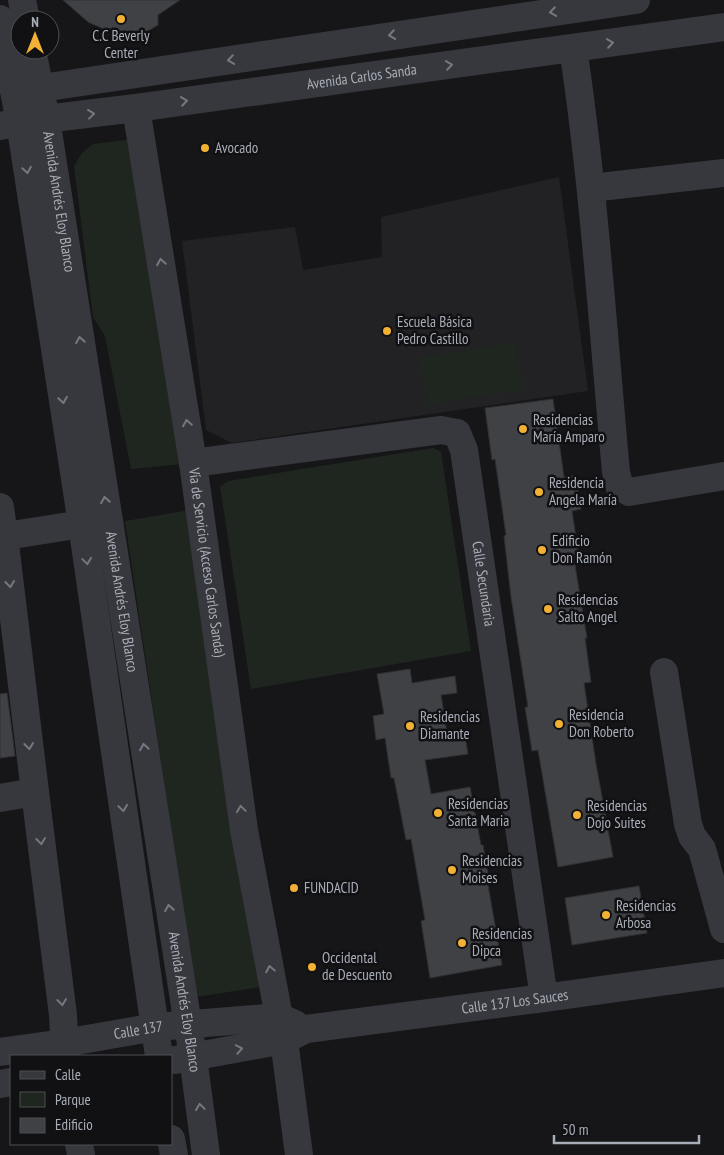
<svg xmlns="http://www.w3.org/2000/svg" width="724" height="1155" viewBox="0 0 724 1155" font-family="'PT Sans Narrow',sans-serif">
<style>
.built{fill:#222225}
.green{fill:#1e261f}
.building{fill:#404145;stroke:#303034}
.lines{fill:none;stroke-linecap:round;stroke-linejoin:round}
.minor{stroke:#37383d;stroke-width:28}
.oneway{stroke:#757881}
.poi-dot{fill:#f2b134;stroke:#111113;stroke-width:2}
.labels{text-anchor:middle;stroke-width:5;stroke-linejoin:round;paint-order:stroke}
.poi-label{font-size:15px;fill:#a8adb8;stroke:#111113;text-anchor:start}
.street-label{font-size:15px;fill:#a8adb8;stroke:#111113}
</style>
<rect width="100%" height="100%" fill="#161618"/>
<!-- built -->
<polygon class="built" points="559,177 588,391 232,443 206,430 182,241 295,227 303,270 382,257 381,217"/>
<!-- green -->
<g class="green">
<polygon points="134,139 183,464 131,469 105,336 93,317 74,166 82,153 93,144"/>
<polygon points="516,342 523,390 427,405 419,357"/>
<polygon points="433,448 441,452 471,651 251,689 220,486 228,481"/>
<polygon points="190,510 260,987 196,997 125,521"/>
</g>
<!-- building -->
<g class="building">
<polygon points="63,0 180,0 158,15 158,25 146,32 113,33 88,22"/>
<polygon points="553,399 564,477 576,475 581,509 572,511 580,564 575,565 587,638 585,638 591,682 584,683 596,764 613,857 558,867 538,750 532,751 525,707 528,707 511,597 504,536 506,535 495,459 492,460 485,408"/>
<polygon points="410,669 412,683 455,676 457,693 441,695 448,739 465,736 468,754 425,760 431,794 470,787 481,845 483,845 490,885 488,885 502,965 430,978 421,921 425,920 411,839 406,840 394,778 391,778 385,738 376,740 373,716 384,714 377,674"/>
<polygon points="7,693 15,756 0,758 0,694"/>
<polygon points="639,886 647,933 572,945 565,898"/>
</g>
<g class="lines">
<!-- minor -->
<g class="minor">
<polyline points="22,0 26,20"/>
<polyline points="0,19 20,122 82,524 159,1056"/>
<path d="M573 48C594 188 603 331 616 472L619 485 629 492 724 476"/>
<path id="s1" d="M32 50 46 119 193 1057 206 1155"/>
<polyline points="21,91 636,0"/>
<path id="s2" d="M136 108 193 463 244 830 279 1017"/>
<path id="s3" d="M0 126 20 122 136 108 724 27"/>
<polyline points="591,188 724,173"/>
<path id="s4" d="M193 463 441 430 457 433 464 450 544 998"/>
<polyline points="0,507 4,536 35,792 63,1015 65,1056"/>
<polyline points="0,537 82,524"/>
<polyline points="664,672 688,824 692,836 702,849 724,929"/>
<polyline points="0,798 35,792"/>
<polyline points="284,1040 299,1155"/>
<path id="s5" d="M0 1052 64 1043 156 1027 279 1017 295 1024"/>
<path id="s6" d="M175 1060 284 1040 306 1029 544 998 724 973"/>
<polyline points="0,1084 11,1082"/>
<polyline points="171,1139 174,1155"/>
<polyline points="79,1144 81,1155"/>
</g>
</g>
<!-- one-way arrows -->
<defs><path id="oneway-chevron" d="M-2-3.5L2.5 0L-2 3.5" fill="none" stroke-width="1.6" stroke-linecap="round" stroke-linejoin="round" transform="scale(1.25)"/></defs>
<g class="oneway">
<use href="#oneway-chevron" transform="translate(553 12) rotate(172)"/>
<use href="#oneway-chevron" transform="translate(392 35) rotate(171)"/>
<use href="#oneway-chevron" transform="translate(610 43) rotate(-8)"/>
<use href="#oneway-chevron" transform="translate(231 60) rotate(171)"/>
<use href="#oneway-chevron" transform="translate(449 65) rotate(-8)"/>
<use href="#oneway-chevron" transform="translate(184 101) rotate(-8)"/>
<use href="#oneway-chevron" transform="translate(91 114) rotate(-7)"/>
<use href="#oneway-chevron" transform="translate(27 170) rotate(81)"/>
<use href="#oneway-chevron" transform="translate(161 262) rotate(-99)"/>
<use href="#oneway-chevron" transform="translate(80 340) rotate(-99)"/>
<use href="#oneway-chevron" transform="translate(63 400) rotate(81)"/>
<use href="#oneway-chevron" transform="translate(187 423) rotate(-99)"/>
<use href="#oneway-chevron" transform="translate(105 500) rotate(-99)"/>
<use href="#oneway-chevron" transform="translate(87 561) rotate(82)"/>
<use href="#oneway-chevron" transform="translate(10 584) rotate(83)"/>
<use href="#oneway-chevron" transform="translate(29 746) rotate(83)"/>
<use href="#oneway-chevron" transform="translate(144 747) rotate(-99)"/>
<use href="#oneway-chevron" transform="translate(123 808) rotate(82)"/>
<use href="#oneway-chevron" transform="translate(241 809) rotate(-98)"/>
<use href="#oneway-chevron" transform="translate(41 841) rotate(83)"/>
<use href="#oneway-chevron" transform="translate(169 908) rotate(-99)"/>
<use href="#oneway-chevron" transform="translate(270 969) rotate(-101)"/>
<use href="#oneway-chevron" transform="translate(62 1002) rotate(83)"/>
<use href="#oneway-chevron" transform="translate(239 1049) rotate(-11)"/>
<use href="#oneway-chevron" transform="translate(200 1107) rotate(-98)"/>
</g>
<!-- markers -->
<g class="poi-dot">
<circle cx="121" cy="19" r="5"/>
<circle cx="205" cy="148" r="5"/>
<circle cx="387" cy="331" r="5"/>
<circle cx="523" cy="429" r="5"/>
<circle cx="539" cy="492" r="5"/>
<circle cx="542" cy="550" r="5"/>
<circle cx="548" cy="609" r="5"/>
<circle cx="559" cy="724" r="5"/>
<circle cx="410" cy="726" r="5"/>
<circle cx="438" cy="813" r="5"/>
<circle cx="577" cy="815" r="5"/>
<circle cx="452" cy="870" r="5"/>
<circle cx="294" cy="888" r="5"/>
<circle cx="606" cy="915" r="5"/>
<circle cx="462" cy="943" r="5"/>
<circle cx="312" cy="967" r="5"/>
</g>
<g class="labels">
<!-- poi labels -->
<g class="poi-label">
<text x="121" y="41" text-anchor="middle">C.C Beverly<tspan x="121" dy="17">Center</tspan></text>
<text x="215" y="153">Avocado</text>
<text x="397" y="327">Escuela Básica<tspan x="397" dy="17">Pedro Castillo</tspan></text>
<text x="533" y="425">Residencias<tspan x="533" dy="17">María Amparo</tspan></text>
<text x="549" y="488">Residencia<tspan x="549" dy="17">Angela María</tspan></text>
<text x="552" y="546">Edificio<tspan x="552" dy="17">Don Ramón</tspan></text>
<text x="558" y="605">Residencias<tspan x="558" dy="17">Salto Angel</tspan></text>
<text x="569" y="720">Residencia<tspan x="569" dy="17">Don Roberto</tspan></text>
<text x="420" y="722">Residencias<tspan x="420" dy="17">Diamante</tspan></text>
<text x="448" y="809">Residencias<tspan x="448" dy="17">Santa Maria</tspan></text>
<text x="587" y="811">Residencias<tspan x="587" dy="17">Dojo Suites</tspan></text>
<text x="462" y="866">Residencias<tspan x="462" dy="17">Moises</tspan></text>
<text x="304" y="893">FUNDACID</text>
<text x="616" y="911">Residencias<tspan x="616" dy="17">Arbosa</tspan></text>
<text x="472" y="939">Residencias<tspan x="472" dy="17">Dipca</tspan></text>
<text x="322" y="963">Occidental<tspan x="322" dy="17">de Descuento</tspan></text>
</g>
<!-- street labels -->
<g class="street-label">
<text dy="5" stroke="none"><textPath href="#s3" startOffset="365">Avenida Carlos Sanda</textPath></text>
<text dy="5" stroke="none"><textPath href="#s1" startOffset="154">Avenida Andrés Eloy Blanco</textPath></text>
<text dy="5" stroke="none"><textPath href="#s2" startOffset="460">Vía de Servicio (Acceso Carlos Sanda)</textPath></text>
<text dy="5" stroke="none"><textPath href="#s4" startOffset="420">Calle Secundaria</textPath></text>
<text dy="5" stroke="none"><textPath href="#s1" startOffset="559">Avenida Andrés Eloy Blanco</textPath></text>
<text dy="5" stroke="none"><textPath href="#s6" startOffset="346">Calle 137 Los Sauces</textPath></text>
<text dy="5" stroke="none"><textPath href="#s1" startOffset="964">Avenida Andrés Eloy Blanco</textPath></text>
<text dy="5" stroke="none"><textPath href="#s5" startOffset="140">Calle 137</textPath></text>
</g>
</g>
<!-- legend -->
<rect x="10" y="1055" width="162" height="90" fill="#111113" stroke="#4d4f55"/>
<rect x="20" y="1071" width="25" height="8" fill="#37383d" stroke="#4d4f55"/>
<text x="55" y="1080" font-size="15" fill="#a8adb8">Calle</text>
<rect x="20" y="1092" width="25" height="15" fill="#1e261f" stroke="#4d4f55"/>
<text x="55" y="1105" font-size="15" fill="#a8adb8">Parque</text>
<rect x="20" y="1118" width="25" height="15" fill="#404145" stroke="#4d4f55"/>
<text x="55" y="1130" font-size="15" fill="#a8adb8">Edificio</text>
<!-- north arrow -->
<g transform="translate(35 35)"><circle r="24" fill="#111113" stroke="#4d4f55"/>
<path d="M0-4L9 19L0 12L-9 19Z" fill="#f2b134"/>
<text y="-8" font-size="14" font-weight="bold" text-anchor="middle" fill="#a8adb8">N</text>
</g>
<!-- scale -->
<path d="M554 1135v8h145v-8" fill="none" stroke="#a8adb8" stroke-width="2.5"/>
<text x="562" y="1135" font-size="15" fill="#a8adb8" stroke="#111113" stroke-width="4" paint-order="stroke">50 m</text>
</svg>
